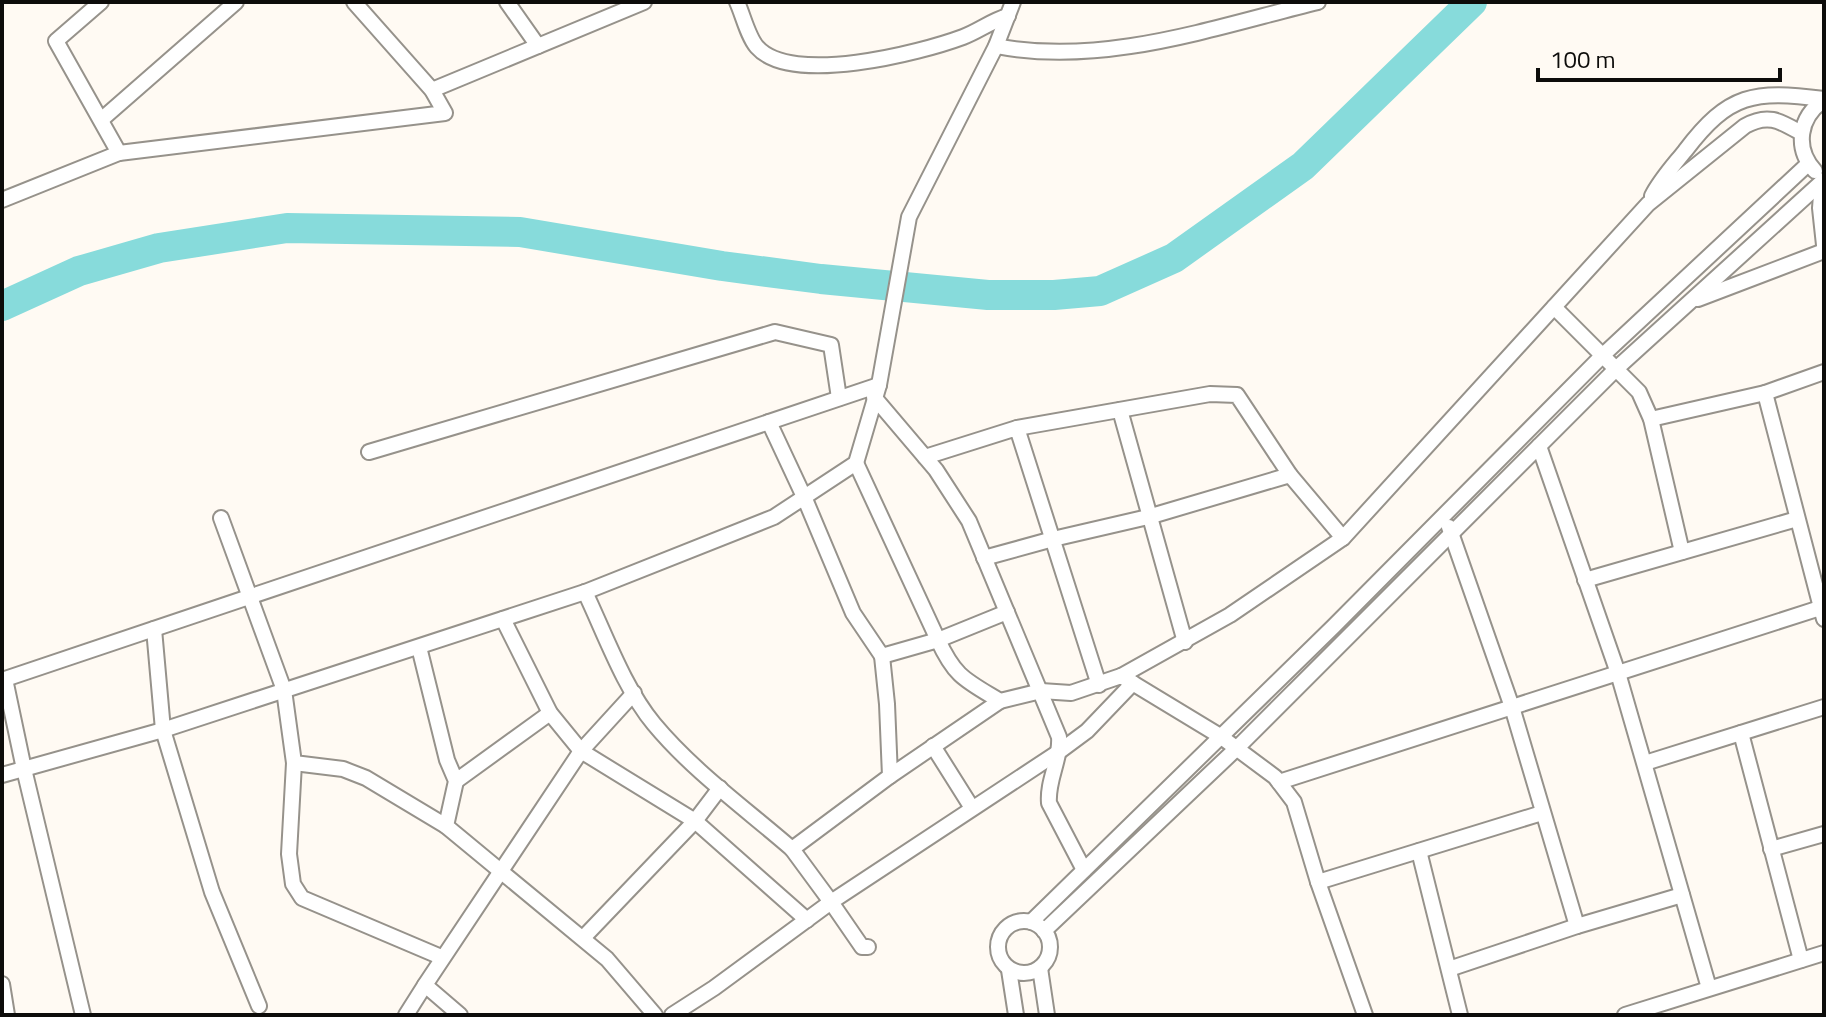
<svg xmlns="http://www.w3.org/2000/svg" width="1826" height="1017" viewBox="0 0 1826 1017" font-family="'Titillium Web',sans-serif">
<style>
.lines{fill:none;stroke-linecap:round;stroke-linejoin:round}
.river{stroke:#87dbdb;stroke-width:30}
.street-casing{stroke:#96928b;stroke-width:18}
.street{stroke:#fff;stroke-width:14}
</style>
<rect width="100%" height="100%" fill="#fffaf3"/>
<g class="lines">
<!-- river -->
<polyline class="river" points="2,306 79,271 159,248 287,228 520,232 722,266 821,279 988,295 1054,295 1100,291 1174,258 1303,166 1472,2"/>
<!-- street casing -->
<g class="street-casing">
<g id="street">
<polyline points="101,2 56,41 119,153 445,113 432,90 354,2"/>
<polyline points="507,2 538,46"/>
<path d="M737 2C743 15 748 37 757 47 791 86 920 53 963 37 979 31 991 21 1008 16"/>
<path d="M996 46C1103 67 1215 27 1318 2"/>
<polyline points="432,90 644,2"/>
<polyline points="101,120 236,2"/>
<path d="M1815 171C1794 148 1799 117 1824 100"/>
<polyline points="1822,182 1820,208 1824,245"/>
<path d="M1652 196C1660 180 1673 166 1685 151 1729 93 1754 90 1824 99"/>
<polyline points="2,200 119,153"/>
<polyline points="1698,299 1824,251"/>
<polyline points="1554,307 1639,392 1651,419 1682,552"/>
<polyline points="1765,393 1824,619"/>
<path d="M874 397 936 470 969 521 1059 737C1061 760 1047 780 1049 803L1084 870"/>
<polyline points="1120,410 1185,642"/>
<polyline points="1651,419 1765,393 1824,372"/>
<path d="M769 422 805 499 853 613 882 656 938 640C955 677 965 680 1000 701L1041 691 1071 693 1121 676 1220 736 1275 777 1294 802 1318 882 1365 1015"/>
<polyline points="1017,428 1210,394 1237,395 1290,475"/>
<polyline points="1539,446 1618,673 1709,988"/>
<polyline points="369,452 775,332 831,345 839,398"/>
<polyline points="925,457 1017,428 1099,685"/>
<polyline points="856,463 938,640 1007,612"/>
<polyline points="221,518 284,690 294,763 343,769 366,778 446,826"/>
<polyline points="1449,527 1512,707 1577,926"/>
<polyline points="984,558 1053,539 1148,517 1290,475 1343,538"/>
<polyline points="1585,580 1797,519"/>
<path d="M585 592C605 634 624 688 654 724 693 771 746 809 792 849"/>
<polyline points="503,619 550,713 581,751 695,821 807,920"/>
<polyline points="154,629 163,730 212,892 259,1006"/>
<polyline points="419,647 447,760 456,781 446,826 607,959 655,1015"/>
<path d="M1121 676 1230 615 1343 538 1648 204 1745 126C1768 113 1780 121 1801 133"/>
<polyline points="5,679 24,769 83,1015"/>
<polyline points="2,680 879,385"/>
<polyline points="1741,733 1801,960"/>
<polyline points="933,746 972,808"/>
<polyline points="294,763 289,854 293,884 302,898 441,957"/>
<polyline points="1645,763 1824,707"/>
<polyline points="2,775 163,730 585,592 774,517 856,463 879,385 909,217 996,46 1013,2"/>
<polyline points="890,776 1000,701"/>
<polyline points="456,781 550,713"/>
<polyline points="1279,782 1820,608"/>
<polyline points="1771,849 1824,834"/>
<polyline points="1419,851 1460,1015"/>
<polyline points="1318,882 1542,813"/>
<circle cx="1024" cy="947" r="26"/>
<polyline points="1031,922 1333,627 1603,355 1808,164"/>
<polyline points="1044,931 1237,748 1617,368 1824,180"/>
<polyline points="583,938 695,821 720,788"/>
<polyline points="868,947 862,947 831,902 1060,751 1087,731 1133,683"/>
<polyline points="1040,968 1047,1015"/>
<polyline points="1449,969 1577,926 1682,895"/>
<polyline points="1009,970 1016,1015"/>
<polyline points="2,984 7,1015"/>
<polyline points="406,1015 425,985"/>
<polyline points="460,1015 425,985 581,751 634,693"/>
<polyline points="672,1015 714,988 831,902 792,849 890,776 887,704 882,656"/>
<polyline points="1625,1015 1824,953"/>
</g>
</g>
<!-- street -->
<use href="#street" class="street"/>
</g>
<!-- border -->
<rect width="1826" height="1017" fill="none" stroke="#0d0c0a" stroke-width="8"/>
<!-- scale -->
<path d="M1538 68v12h242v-12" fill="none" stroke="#0d0c0a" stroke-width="4"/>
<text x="1550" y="68" font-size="24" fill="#0d0c0a" stroke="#fffaf3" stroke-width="6" paint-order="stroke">100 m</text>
</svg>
